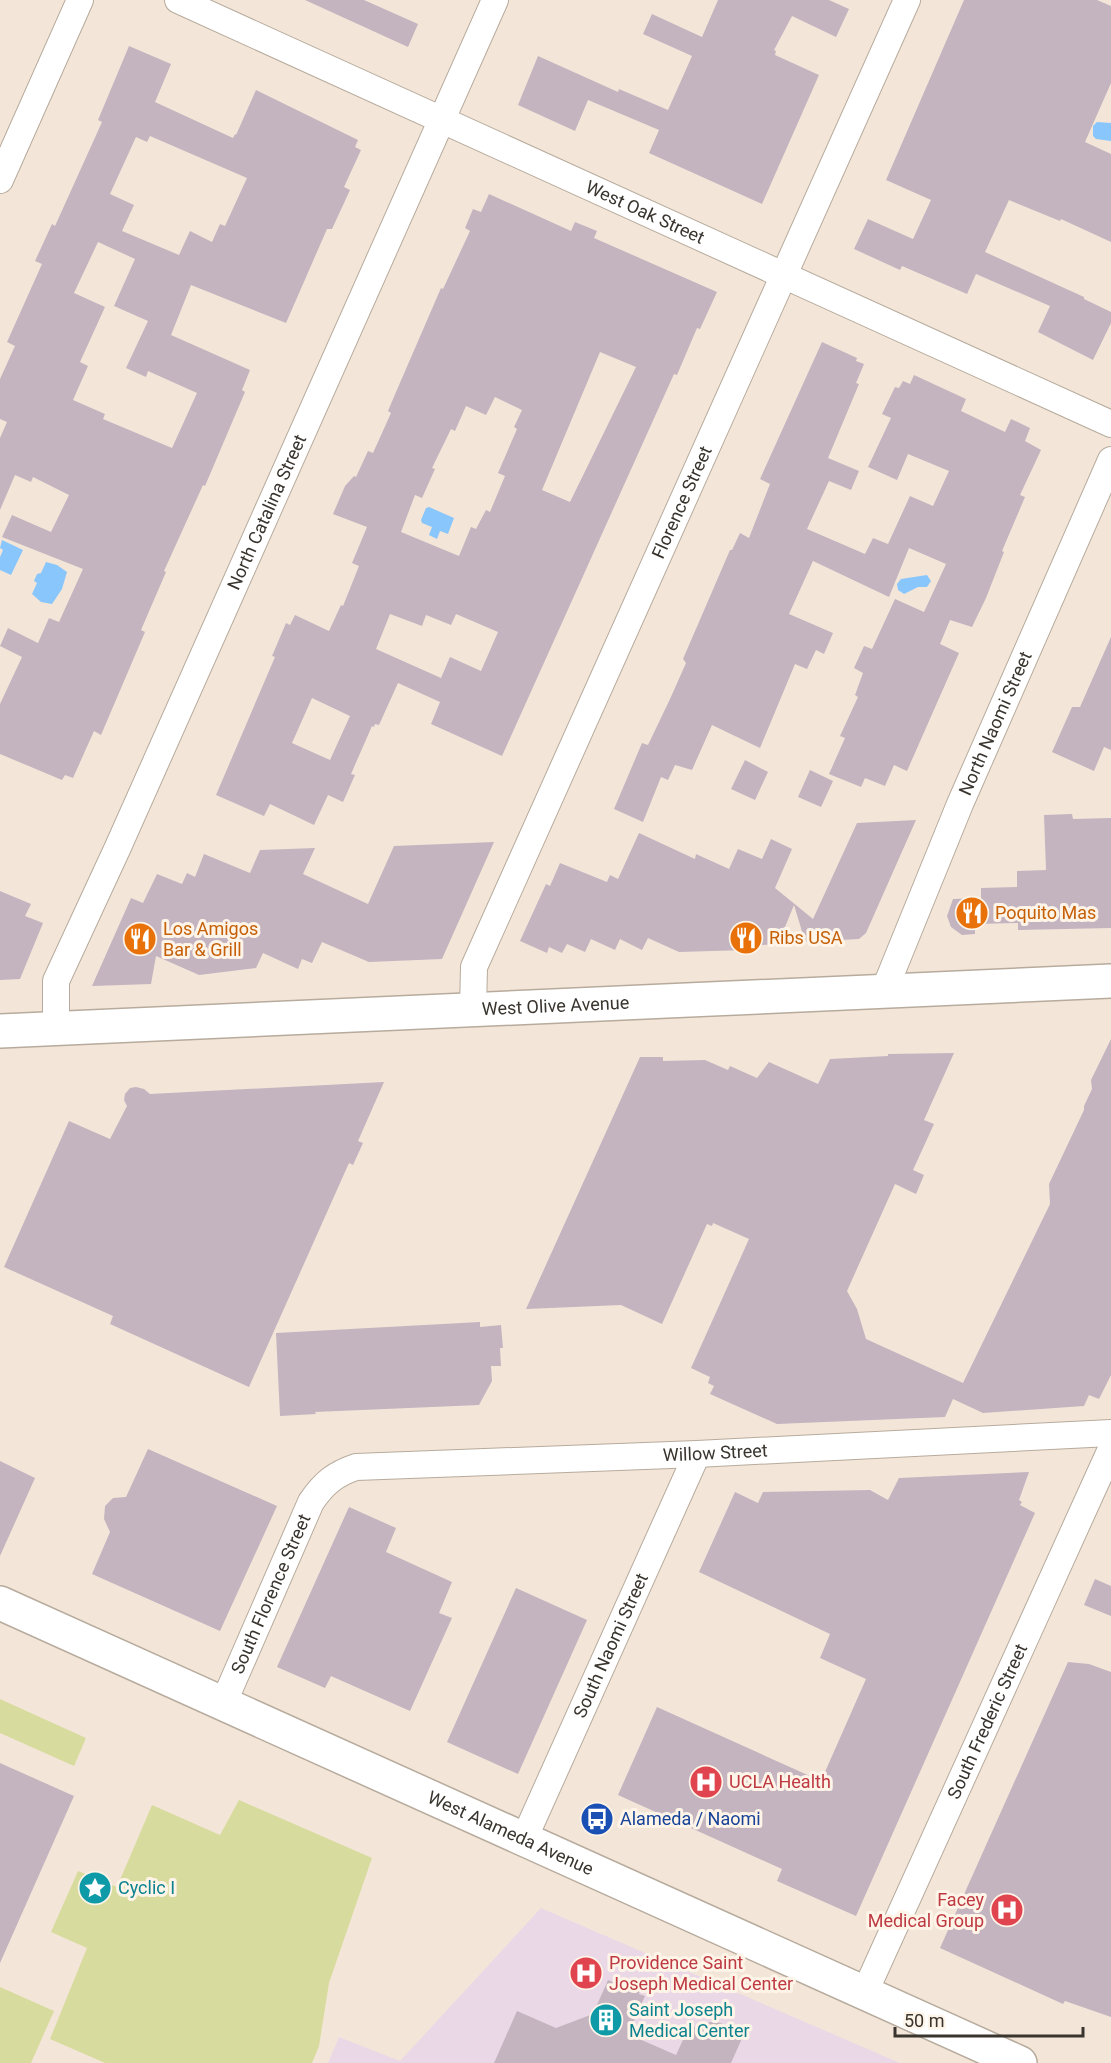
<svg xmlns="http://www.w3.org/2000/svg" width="1111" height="2063" viewBox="0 0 1111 2063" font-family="Roboto,sans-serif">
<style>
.medical{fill:#ebd8e7}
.green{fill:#d8db9e}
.water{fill:#89c6fc}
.building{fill:#c3b4c0;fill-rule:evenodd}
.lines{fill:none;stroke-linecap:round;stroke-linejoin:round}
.street-casing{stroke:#b7ab9d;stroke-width:28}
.secondary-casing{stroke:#b7ab9d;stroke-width:36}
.street{stroke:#fff;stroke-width:26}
.secondary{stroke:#fff;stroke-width:33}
.labels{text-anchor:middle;stroke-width:6;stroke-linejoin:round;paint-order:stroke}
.street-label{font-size:18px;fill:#39342e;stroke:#fef4e8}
.food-label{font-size:18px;fill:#c56008;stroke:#fef4e8;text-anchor:start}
.health-label{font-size:18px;fill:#be3a42;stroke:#fef4e8;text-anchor:start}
.transit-label{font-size:18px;fill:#164399;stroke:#fef4e8;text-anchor:start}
.culture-label{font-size:18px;fill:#0d838f;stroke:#fef4e8;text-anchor:start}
</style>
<rect width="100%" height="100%" fill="#f3e6d8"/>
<!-- medical -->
<polygon class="medical" points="541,1908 900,2063 328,2063 339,2037 400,2061"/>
<!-- green -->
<g class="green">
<polygon points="0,1699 86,1738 74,1766 0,1733"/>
<polygon points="239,1800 372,1858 329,1983 319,2046 312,2063 105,2063 50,2039 87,1948 51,1932 78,1871 117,1887 152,1805 220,1835"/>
<polygon points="0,1987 54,2011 31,2063 0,2063"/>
</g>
<!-- water -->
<g class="water">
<polygon points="1097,122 1111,123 1111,141 1096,139 1093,136 1093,126"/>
<polygon points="429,507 454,518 448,534 440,531 437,539 429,535 432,527 422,523 421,520 426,508"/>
<polygon points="2,540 23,550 11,575 0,570 0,557 3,550 0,548"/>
<polygon points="46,562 57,565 67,572 62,589 52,604 41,602 32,594 37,583 34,581 37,574 41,573"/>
<polygon points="927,575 931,581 927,587 918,587 904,594 898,590 897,584 901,579"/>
</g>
<!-- building -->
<g class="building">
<polygon points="305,0 364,0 418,24 408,47"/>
<polygon points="718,0 829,0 849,9 836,37 792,16 774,50 776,51 775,55 819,75 762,204 649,153 659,130 588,100 575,131 518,105 538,56 618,92 619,89 668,110 692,56 643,34 652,14 702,37"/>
<polygon points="964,0 1097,0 1111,6 1111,83 1085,142 1111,154 1111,242 1061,219 1060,221 1009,200 985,252 1084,297 1084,299 1111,312 1111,323 1093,360 1038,332 1050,306 976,274 967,294 902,266 900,270 854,249 868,219 913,239 931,200 886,180"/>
<path d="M129 46 171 64 155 102 233 138 235 134 236 135 256 90 358 140 355 147 361 150 344 187 350 190 332 229H327L286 323 191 285 171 335 250 370 242 390 245 392 205 486 203 485 164 571 166 572 141 630 145 632 101 735 94 731 73 778 65 775 62 780 0 754V704L22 657 0 646 8 628 38 643 49 618 59 622 83 569 2 537 12 515 51 532 69 495 33 477 31 482 15 475 0 510V438L7 422 0 419V379L15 346 7 342 42 264 35 261 52 224 55 226 102 122 98 120ZM150 136 247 178 225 226 220 224 212 242 190 231 179 255 122 231 134 205 110 194 136 137 147 142ZM98 242 135 259 114 306 148 321 126 368 146 377 148 371 197 393 172 448 103 419 105 414 73 400 88 366 80 362 105 307 74 293Z"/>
<path d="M489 194 571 231 575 222 597 231 594 238 717 292 700 329 697 328 677 375 674 374 502 756 431 724 440 702 398 683 379 725 375 724 374 727 372 726 351 774 355 775 343 802 328 795 314 825 270 804 264 816 216 795 275 657 272 656 286 623 290 625 295 615 329 631 341 605 343 606 359 566 352 563 367 527 333 514 345 486 354 476 356 477 368 451 373 453 391 413 388 411 396 392 441 288 443 289 470 231 465 228 473 209 481 212ZM600 352 636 367 570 502 542 490ZM495 397 522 410 514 427 517 429 498 473 505 476 490 512 486 510 476 529 471 527 459 556 401 532 415 495 422 498 435 469 432 468 451 429 455 431 466 406 486 415ZM390 614 422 626 426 615 451 625 456 614 498 632 481 671 450 657 441 678 376 649ZM312 698 350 716 330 760 292 743Z"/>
<polygon points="822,342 857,358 856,361 864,364 856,383 859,384 828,458 859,471 851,490 829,481 807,529 865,554 873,538 888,544 910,496 933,506 949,471 908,454 897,480 868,467 891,418 882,414 895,387 899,388 903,381 910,384 914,375 966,399 961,411 1005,432 1011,419 1030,428 1025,441 1041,450 1020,495 1025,497 1002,551 1004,552 986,598 972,627 950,620 940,644 959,653 907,771 894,765 885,786 865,778 861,787 829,774 845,738 840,736 858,697 855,695 863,673 854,668 864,646 872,649 895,599 924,612 946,564 909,548 889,597 813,561 789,614 833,633 824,654 816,650 807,669 795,664 760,748 712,725 692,770 675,765 668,780 661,777 643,822 614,809 642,743 648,745 670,699 686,663 683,659 730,550 732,550 740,533 749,538 770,484 760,479"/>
<polygon points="1111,637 1111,750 1104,747 1094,771 1052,752 1072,707 1080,707"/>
<polygon points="745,760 768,772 755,800 731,789"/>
<polygon points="810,770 833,781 821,807 798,797"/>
<polygon points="1072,814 1073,819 1111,818 1111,928 1018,930 1018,923 975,924 975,934 962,935 951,927 947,916 953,899 981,898 981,888 1017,887 1017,871 1046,870 1044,815"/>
<polygon points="916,820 866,933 859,939 802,942 804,938 794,905 778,944 749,946 747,950 679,952 648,938 642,950 620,939 615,950 591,939 585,952 567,944 562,953 549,947 547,953 520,941 546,884 550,886 560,863 607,882 610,875 618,879 639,833 695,859 696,854 729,869 738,849 762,859 771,839 792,849 775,888 813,919 857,823"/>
<polygon points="494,842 442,959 369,962 322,942 312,963 302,959 298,969 263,953 256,968 199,975 156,956 151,984 92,986 131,898 143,903 157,874 182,884 187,873 195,877 204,854 250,873 260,850 315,848 303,874 368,904 394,846"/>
<polygon points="0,891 31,904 25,916 43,923 20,979 0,980"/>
<polygon points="1111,1039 1111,1375 1099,1399 1089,1395 1084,1406 983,1413 953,1399 945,1417 777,1424 710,1394 714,1386 708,1383 710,1377 691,1368 749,1239 713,1223 712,1226 707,1224 662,1324 621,1305 526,1309 640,1057 663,1057 663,1061 705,1060 728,1070 730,1066 757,1078 769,1062 818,1084 830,1059 888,1056 888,1054 954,1053 924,1120 934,1124 913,1170 924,1175 916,1194 895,1184 847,1291 857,1309 866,1339 963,1383 1050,1204 1049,1184 1084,1110 1084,1106 1092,1089 1091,1080"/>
<polygon points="384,1082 358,1141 363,1143 353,1165 349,1163 249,1387 110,1324 113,1316 4,1267 69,1121 110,1139 127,1106 124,1100 125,1094 130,1088 136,1087 144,1089 150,1094"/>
<polygon points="480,1322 480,1327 501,1325 503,1348 500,1348 501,1366 491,1366 492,1381 479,1405 315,1412 316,1414 280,1416 276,1333"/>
<polygon points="148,1449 277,1506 220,1631 92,1574 110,1532 104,1519 105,1506 113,1498 126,1497"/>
<polygon points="0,1461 35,1478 0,1556"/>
<polygon points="1029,1472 1019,1500 1022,1502 1020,1505 1035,1513 856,1916 777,1881 782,1869 618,1795 657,1707 821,1781 866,1679 820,1658 830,1634 699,1572 735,1492 758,1503 763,1492 870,1490 888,1500 899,1478"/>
<polygon points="349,1507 396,1528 386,1552 452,1582 439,1613 452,1618 410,1711 331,1676 325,1688 277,1667"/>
<polygon points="1095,1579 1111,1586 1111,1616 1084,1605"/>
<polygon points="516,1588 587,1620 518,1774 447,1742"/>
<polygon points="1068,1662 1089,1664 1111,1672 1111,2017 1065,2001 1063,2004 940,1948"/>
<polygon points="0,1763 74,1796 0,1963"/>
<polygon points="617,1977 641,1988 639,1994 645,1996 628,2034 676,2055 688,2029 710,2022 718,2022 744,2034 731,2063 494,2063 517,2011 556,2028 593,2014 608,1980 615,1983"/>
</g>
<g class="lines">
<!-- street casing -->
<g class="street-casing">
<g id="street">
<path id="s1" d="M178 0 1111 424"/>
<polyline points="0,180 80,0"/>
<path id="s2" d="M884 991 960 804 1111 460"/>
<path id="s3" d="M473 1010 474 967 907 0"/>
<path id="s4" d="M56 1028V981L118 847 495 0"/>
<path id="s5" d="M223 1704 311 1502C324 1483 335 1474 356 1467L697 1454 1111 1433"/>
<path id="s6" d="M524 1839 697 1454"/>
<path id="s7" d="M865 1992 1111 1449"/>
</g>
</g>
<!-- secondary casing -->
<g class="secondary-casing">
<g id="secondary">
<path id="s8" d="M0 1031 1111 981"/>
<path id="s9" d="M0 1603 1020 2063"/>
</g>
</g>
<!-- street -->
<use href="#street" class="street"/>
<!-- secondary -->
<use href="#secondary" class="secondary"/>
</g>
<!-- icons -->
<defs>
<g id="restaurant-disc" transform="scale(1.725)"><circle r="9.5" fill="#e8710a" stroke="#fef4e8"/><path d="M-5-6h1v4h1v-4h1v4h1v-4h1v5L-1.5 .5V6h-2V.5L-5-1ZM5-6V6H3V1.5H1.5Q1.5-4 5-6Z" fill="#fff"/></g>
<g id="hospital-disc" transform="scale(1.725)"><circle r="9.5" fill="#e0444e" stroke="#fef4e8"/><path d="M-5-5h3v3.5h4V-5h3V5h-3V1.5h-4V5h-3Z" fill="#fff"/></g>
<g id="bus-disc" transform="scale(1.725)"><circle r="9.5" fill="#1a4fb4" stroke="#fef4e8"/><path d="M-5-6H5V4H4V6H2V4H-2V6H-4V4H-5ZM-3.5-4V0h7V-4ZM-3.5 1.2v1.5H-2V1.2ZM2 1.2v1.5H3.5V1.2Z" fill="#fff"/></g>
<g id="sight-disc" transform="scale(1.725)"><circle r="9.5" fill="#0f9aa8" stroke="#fef4e8"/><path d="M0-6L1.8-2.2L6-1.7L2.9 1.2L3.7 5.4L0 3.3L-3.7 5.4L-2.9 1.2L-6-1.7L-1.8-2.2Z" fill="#fff"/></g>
<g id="building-disc" transform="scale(1.725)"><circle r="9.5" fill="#0f9aa8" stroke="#fef4e8"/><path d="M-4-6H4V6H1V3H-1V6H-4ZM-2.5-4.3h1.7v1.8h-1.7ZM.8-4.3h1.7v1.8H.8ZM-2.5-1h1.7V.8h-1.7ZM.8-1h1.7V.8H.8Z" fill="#fff"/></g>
</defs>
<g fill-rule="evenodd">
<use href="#restaurant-disc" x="972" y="913"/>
<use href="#restaurant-disc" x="746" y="938"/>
<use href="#restaurant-disc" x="140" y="939"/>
<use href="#hospital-disc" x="706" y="1782"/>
<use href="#bus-disc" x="597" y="1819"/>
<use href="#sight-disc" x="95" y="1888"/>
<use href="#hospital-disc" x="1007" y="1910"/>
<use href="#hospital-disc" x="586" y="1973"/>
<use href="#building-disc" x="606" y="2020"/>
</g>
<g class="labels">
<!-- street labels -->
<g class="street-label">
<text dy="6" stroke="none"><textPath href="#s1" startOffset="513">West Oak Street</textPath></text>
<text dy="6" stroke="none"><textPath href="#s3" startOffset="552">Florence Street</textPath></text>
<text dy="6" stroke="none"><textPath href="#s4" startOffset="561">North Catalina Street</textPath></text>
<text dy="6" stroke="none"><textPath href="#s2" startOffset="290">North Naomi Street</textPath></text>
<text dy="6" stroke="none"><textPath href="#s8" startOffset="556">West Olive Avenue</textPath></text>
<text dy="6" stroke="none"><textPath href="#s5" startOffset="638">Willow Street</textPath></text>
<text dy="6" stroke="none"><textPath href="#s5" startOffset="120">South Florence Street</textPath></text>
<text dy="6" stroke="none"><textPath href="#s6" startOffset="212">South Naomi Street</textPath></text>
<text dy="6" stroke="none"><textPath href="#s7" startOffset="297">South Frederic Street</textPath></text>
<text dy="6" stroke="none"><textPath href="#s9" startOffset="560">West Alameda Avenue</textPath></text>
</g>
<!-- food labels -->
<g class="food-label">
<text x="995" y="919">Poquito Mas</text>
<text x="163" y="935">Los Amigos<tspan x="163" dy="21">Bar &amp; Grill</tspan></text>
<text x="769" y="944">Ribs USA</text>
</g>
<!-- health labels -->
<g class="health-label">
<text x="729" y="1788">UCLA Health</text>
<text x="984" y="1906" text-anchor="end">Facey<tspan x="984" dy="21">Medical Group</tspan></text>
<text x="609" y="1969">Providence Saint<tspan x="609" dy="21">Joseph Medical Center</tspan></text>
</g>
<!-- transit labels -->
<g class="transit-label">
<text x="620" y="1825">Alameda / Naomi</text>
</g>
<!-- culture labels -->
<g class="culture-label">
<text x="118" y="1894">Cyclic I</text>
<text x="629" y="2016">Saint Joseph<tspan x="629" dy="21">Medical Center</tspan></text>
</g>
</g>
<!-- scale -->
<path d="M895 2027v9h188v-9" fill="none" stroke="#39342e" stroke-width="3"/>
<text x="904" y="2027" font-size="18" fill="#39342e" stroke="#fef4e8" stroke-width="4.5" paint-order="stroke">50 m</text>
</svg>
